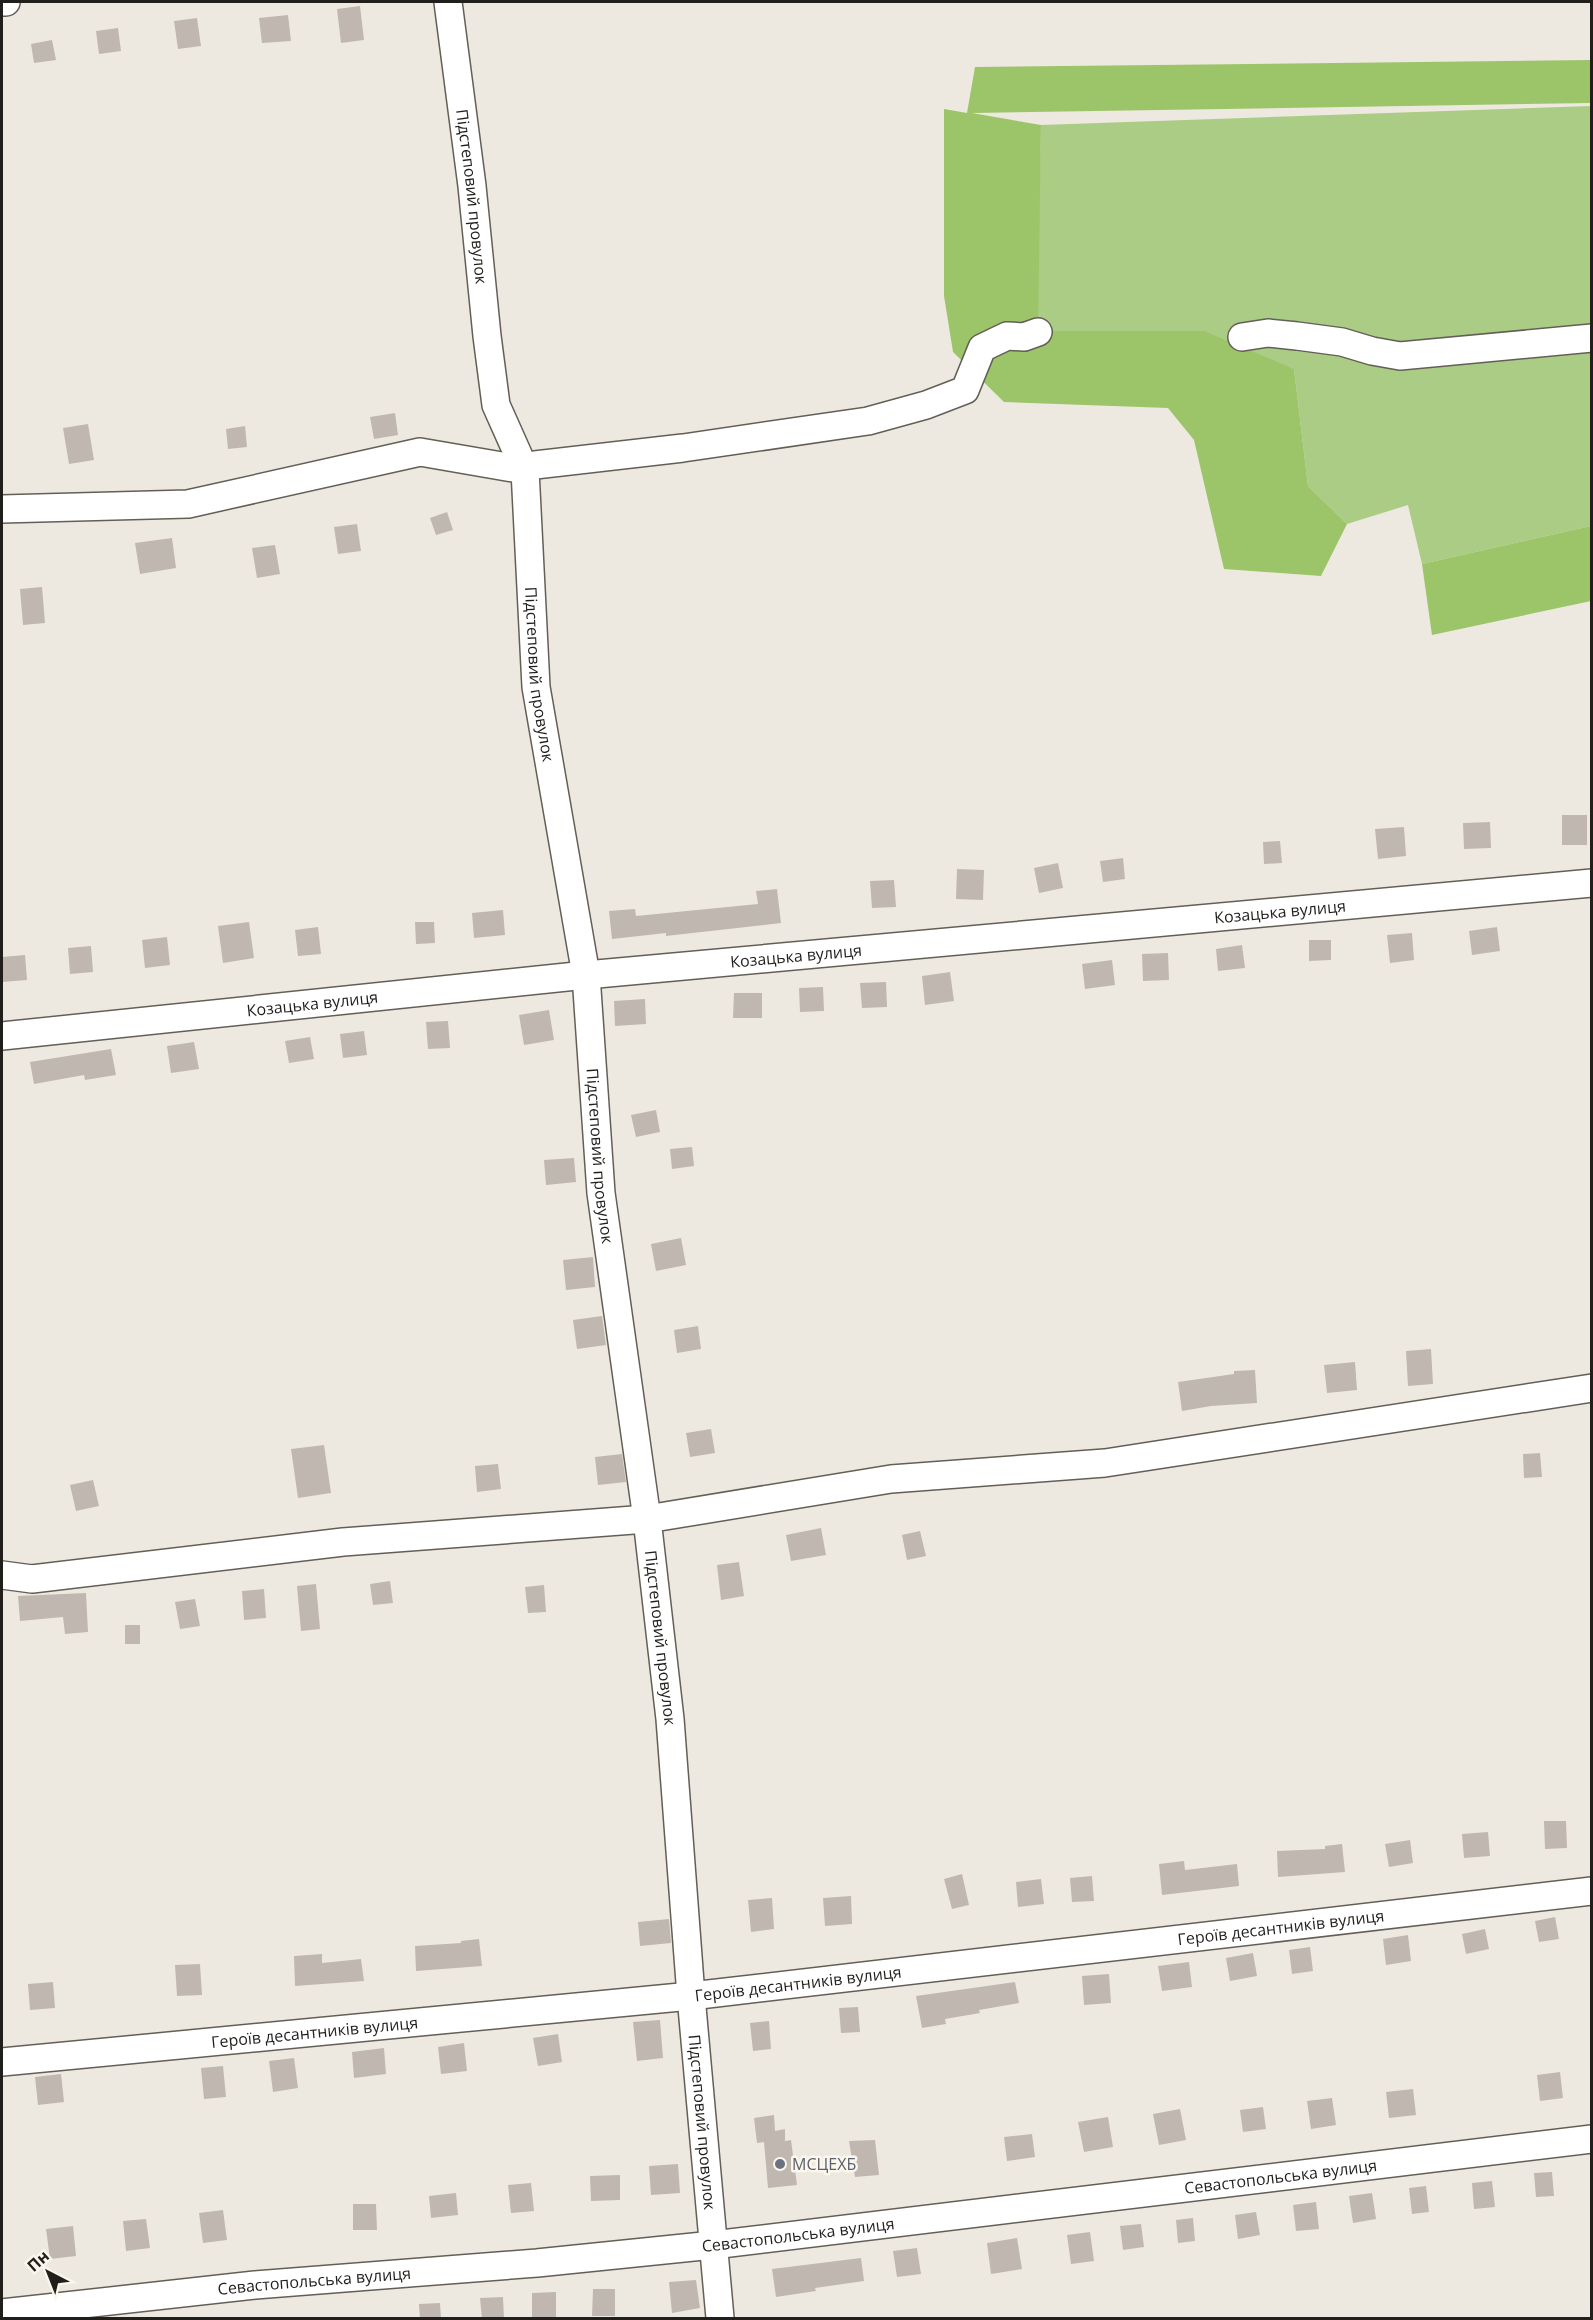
<svg xmlns="http://www.w3.org/2000/svg" width="1593" height="2320" viewBox="0 0 1593 2320" font-family="'Open Sans',sans-serif">
<style>
.green{fill:#abcc84}
.forest{fill:#9cc569}
.building{fill:#c0b7b1}
.lines{fill:none;stroke-linecap:round;stroke-linejoin:round}
.minor-casing{stroke:#635f57;stroke-width:30}
.minor{stroke:#fff;stroke-width:27}
.worship-dot{fill:#6b7280;stroke:#fbf7ed;stroke-width:2}
.labels{text-anchor:middle;stroke-width:5;stroke-linejoin:round;paint-order:stroke}
.street-label{font-size:16px;fill:#211f1c;stroke:#fbf7ed}
.worship-label{font-size:16px;fill:#5b616d;stroke:#fbf7ed;text-anchor:start}
</style>
<rect width="100%" height="100%" fill="#eee9e0"/>
<!-- green -->
<polygon class="green" points="1591,106 1591,526 1422,564 1408,505 1347,524 1308,486 1294,369 1036,332 1041,125"/>
<!-- forest -->
<g class="forest">
<polygon points="1591,60 1591,103 972,113 1041,125 1038,331 1204,331 1294,369 1308,486 1347,524 1321,576 1224,569 1194,440 1168,408 1004,402 953,352 944,296 944,109 967,113 975,67"/>
<polygon points="1591,526 1591,601 1432,635 1422,564"/>
</g>
<!-- building -->
<g class="building">
<polygon points="360,6 364,40 341,43 337,9"/>
<polygon points="288,15 291,41 262,43 259,18"/>
<polygon points="197,18 201,46 178,49 174,21"/>
<polygon points="118,28 121,51 99,54 96,31"/>
<polygon points="52,40 56,60 34,63 31,44"/>
<polygon points="395,413 398,435 374,439 370,417"/>
<polygon points="88,424 94,460 69,464 63,428"/>
<polygon points="245,426 247,447 228,449 226,429"/>
<polygon points="447,512 453,530 436,535 430,518"/>
<polygon points="357,524 361,551 338,554 334,527"/>
<polygon points="172,538 176,568 140,574 135,543"/>
<polygon points="275,545 280,574 257,578 252,548"/>
<polygon points="42,587 45,623 23,625 20,589"/>
<rect x="1562" y="815" width="25" height="30"/>
<polygon points="1490,822 1491,848 1464,849 1463,823"/>
<polygon points="1404,827 1406,856 1378,859 1375,829"/>
<polygon points="1280,841 1282,863 1264,864 1263,842"/>
<polygon points="1123,858 1125,879 1103,882 1100,861"/>
<polygon points="1058,863 1063,888 1039,893 1034,868"/>
<polygon points="957,869 984,870 983,900 956,899"/>
<polygon points="894,880 896,907 872,908 870,881"/>
<polygon points="777,889 781,923 666,936 666,933 612,939 609,911 635,909 636,916 758,904 756,891"/>
<polygon points="503,910 505,935 474,938 472,913"/>
<polygon points="249,922 254,958 223,963 218,926"/>
<polygon points="415,922 434,922 435,943 416,944"/>
<polygon points="318,927 321,954 298,956 295,930"/>
<polygon points="1497,927 1500,951 1472,955 1469,931"/>
<polygon points="1412,933 1414,960 1390,963 1387,935"/>
<polygon points="167,937 170,965 145,968 142,940"/>
<polygon points="1309,940 1331,940 1331,960 1309,961"/>
<polygon points="1242,945 1245,968 1218,971 1216,949"/>
<polygon points="91,946 93,972 70,974 68,948"/>
<polygon points="1168,953 1169,980 1143,981 1142,954"/>
<polygon points="25,955 27,980 2,982 2,957"/>
<polygon points="1112,960 1115,985 1085,989 1082,964"/>
<polygon points="950,972 954,1001 925,1005 922,976"/>
<polygon points="886,982 887,1007 862,1008 860,983"/>
<polygon points="823,987 824,1011 800,1012 799,988"/>
<polygon points="734,993 762,993 762,1018 733,1018"/>
<polygon points="645,999 646,1024 615,1026 614,1001"/>
<polygon points="549,1010 554,1040 524,1045 519,1015"/>
<polygon points="448,1021 450,1048 428,1049 426,1022"/>
<polygon points="364,1031 367,1055 343,1058 340,1034"/>
<polygon points="310,1037 314,1059 289,1063 285,1041"/>
<polygon points="194,1042 199,1069 171,1073 167,1046"/>
<polygon points="111,1049 116,1075 85,1080 84,1075 34,1084 30,1062"/>
<polygon points="656,1110 660,1132 636,1137 631,1115"/>
<polygon points="692,1147 694,1166 672,1169 670,1149"/>
<polygon points="574,1158 576,1182 546,1185 544,1160"/>
<polygon points="681,1238 686,1265 656,1271 651,1244"/>
<polygon points="593,1257 595,1287 566,1290 563,1260"/>
<polygon points="602,1316 606,1345 577,1349 573,1320"/>
<polygon points="698,1326 701,1349 677,1353 674,1330"/>
<polygon points="1431,1349 1433,1384 1408,1386 1406,1351"/>
<polygon points="1355,1362 1357,1390 1327,1393 1324,1365"/>
<polygon points="1255,1370 1257,1403 1211,1406 1182,1411 1178,1382 1234,1374 1234,1371"/>
<polygon points="711,1429 715,1453 690,1457 686,1433"/>
<polygon points="324,1445 331,1493 298,1498 291,1449"/>
<polygon points="1540,1453 1542,1477 1524,1478 1523,1454"/>
<polygon points="622,1454 626,1482 598,1485 595,1457"/>
<polygon points="498,1464 501,1489 477,1492 475,1466"/>
<polygon points="93,1480 99,1506 76,1511 70,1485"/>
<polygon points="821,1528 826,1555 791,1561 786,1535"/>
<polygon points="920,1531 926,1556 907,1560 902,1535"/>
<polygon points="739,1562 744,1596 721,1600 717,1565"/>
<polygon points="390,1581 393,1603 373,1605 370,1584"/>
<polygon points="316,1584 320,1629 301,1631 297,1586"/>
<polygon points="544,1585 546,1612 528,1613 525,1587"/>
<polygon points="264,1589 266,1618 244,1620 242,1591"/>
<polygon points="86,1593 88,1632 65,1634 63,1617 20,1621 18,1596"/>
<polygon points="195,1599 200,1626 180,1629 175,1602"/>
<rect x="125" y="1625" width="15" height="19"/>
<polygon points="1544,1821 1566,1821 1567,1848 1545,1849"/>
<polygon points="1488,1832 1490,1856 1464,1858 1462,1834"/>
<polygon points="1410,1840 1413,1863 1389,1867 1385,1844"/>
<polygon points="1342,1844 1345,1872 1278,1877 1277,1851 1325,1849 1325,1846"/>
<polygon points="1184,1861 1185,1870 1237,1864 1239,1886 1162,1895 1159,1864"/>
<polygon points="962,1874 969,1905 952,1909 944,1879"/>
<polygon points="1092,1876 1094,1901 1072,1902 1070,1878"/>
<polygon points="1041,1879 1044,1904 1018,1907 1016,1882"/>
<polygon points="851,1896 852,1924 825,1926 823,1898"/>
<polygon points="772,1898 774,1929 751,1932 748,1900"/>
<polygon points="1555,1917 1559,1939 1539,1942 1535,1921"/>
<polygon points="669,1919 671,1943 640,1946 638,1922"/>
<polygon points="1485,1929 1489,1949 1466,1954 1462,1934"/>
<polygon points="1408,1935 1411,1961 1386,1965 1383,1939"/>
<polygon points="479,1939 482,1966 416,1971 415,1946 461,1943 461,1941"/>
<polygon points="1310,1947 1313,1971 1292,1974 1289,1950"/>
<polygon points="1253,1953 1257,1976 1230,1981 1226,1958"/>
<polygon points="322,1954 322,1963 361,1959 364,1981 295,1986 294,1956"/>
<polygon points="1189,1962 1192,1987 1162,1991 1158,1966"/>
<polygon points="200,1964 202,1995 177,1996 175,1965"/>
<polygon points="1109,1974 1111,2003 1084,2005 1082,1976"/>
<polygon points="53,1982 55,2008 30,2010 28,1984"/>
<polygon points="1015,1982 1019,2003 979,2010 980,2013 945,2019 946,2024 922,2028 916,1996"/>
<polygon points="858,2007 860,2032 841,2033 839,2008"/>
<polygon points="660,2020 663,2058 637,2061 633,2022"/>
<polygon points="769,2021 771,2049 753,2051 750,2023"/>
<polygon points="558,2034 562,2062 538,2066 533,2038"/>
<polygon points="464,2043 467,2071 441,2074 438,2047"/>
<polygon points="384,2048 386,2074 354,2078 352,2052"/>
<polygon points="294,2058 298,2088 273,2092 269,2061"/>
<polygon points="223,2066 226,2097 204,2099 201,2068"/>
<polygon points="1560,2072 1563,2098 1540,2101 1537,2075"/>
<polygon points="61,2074 64,2102 38,2105 35,2077"/>
<polygon points="1413,2089 1416,2115 1389,2118 1386,2092"/>
<polygon points="1332,2098 1336,2125 1311,2129 1307,2101"/>
<polygon points="1263,2107 1266,2129 1243,2132 1240,2110"/>
<polygon points="1180,2109 1186,2140 1159,2145 1153,2114"/>
<polygon points="774,2115 775,2131 785,2129 785,2141 791,2140 797,2185 768,2188 764,2142 757,2143 754,2118"/>
<polygon points="1108,2117 1113,2147 1084,2152 1078,2122"/>
<polygon points="1032,2134 1035,2157 1007,2161 1004,2137"/>
<polygon points="875,2140 879,2175 855,2177 849,2141"/>
<polygon points="678,2164 680,2193 651,2195 649,2166"/>
<polygon points="1552,2172 1554,2196 1536,2197 1534,2173"/>
<polygon points="620,2175 620,2200 591,2201 590,2176"/>
<polygon points="1492,2181 1495,2207 1474,2209 1472,2183"/>
<polygon points="531,2183 534,2211 511,2213 508,2185"/>
<polygon points="1426,2186 1429,2212 1412,2214 1409,2188"/>
<polygon points="456,2193 458,2215 431,2218 429,2196"/>
<polygon points="1372,2193 1376,2219 1353,2223 1349,2196"/>
<polygon points="1316,2202 1319,2229 1296,2231 1293,2205"/>
<polygon points="353,2204 376,2204 377,2230 353,2230"/>
<polygon points="223,2210 227,2240 203,2243 199,2213"/>
<polygon points="1256,2212 1260,2235 1238,2239 1235,2215"/>
<polygon points="1193,2218 1195,2241 1178,2243 1176,2220"/>
<polygon points="146,2219 150,2248 126,2251 123,2221"/>
<polygon points="1141,2224 1144,2247 1123,2250 1120,2226"/>
<polygon points="73,2226 76,2256 50,2259 46,2229"/>
<polygon points="1090,2232 1094,2261 1071,2264 1067,2235"/>
<polygon points="1017,2238 1022,2269 991,2274 987,2243"/>
<polygon points="917,2248 921,2274 897,2277 893,2251"/>
<polygon points="861,2258 864,2281 815,2288 816,2291 776,2297 772,2269"/>
<polygon points="696,2280 700,2308 672,2313 669,2282"/>
<polygon points="593,2289 615,2289 615,2316 592,2316"/>
<polygon points="556,2292 556,2319 532,2319 532,2293"/>
<polygon points="503,2297 504,2319 482,2319 480,2298"/>
<polygon points="440,2303 441,2319 420,2319 419,2304"/>
</g>
<g class="lines">
<!-- minor casing -->
<g class="minor-casing">
<g id="minor">
<polyline points="2,2 6,2"/>
<path id="s1" d="M448 2 472 186 487 336 496 405 525 470 536 687 586 975 601 1193 647 1519 670 1719 691 1996 720 2318"/>
<polyline points="1242,337 1268,333 1297,336 1342,342 1372,351 1400,356 1592,338"/>
<polyline points="2,509 188,504 420,452 525,470 535,465 683,448 868,421 926,405 965,390 982,348 1007,336 1024,337 1038,332"/>
<path id="s2" d="M2 1036 586 975 1592 883"/>
<polyline points="2,1575 32,1579 343,1542 647,1519 891,1479 1105,1463 1592,1388"/>
<path id="s3" d="M2 2062 691 1996 1592 1891"/>
<path id="s4" d="M2 2313 255 2285 537 2263 713 2245 1592 2139"/>
</g>
</g>
<!-- minor -->
<use href="#minor" class="minor"/>
</g>
<!-- markers -->
<circle class="worship-dot" cx="780" cy="2164" r="6"/>
<g class="labels">
<!-- street labels -->
<g class="street-label">
<text dy="6" stroke="none"><textPath href="#s1" startOffset="196">Підстеповий провулок</textPath></text>
<text dy="6" stroke="none"><textPath href="#s1" startOffset="682">Підстеповий провулок</textPath></text>
<text dy="6" stroke="none"><textPath href="#s2" startOffset="1284">Козацька вулиця</textPath></text>
<text dy="6" stroke="none"><textPath href="#s2" startOffset="798">Козацька вулиця</textPath></text>
<text dy="6" stroke="none"><textPath href="#s2" startOffset="312">Козацька вулиця</textPath></text>
<text dy="6" stroke="none"><textPath href="#s1" startOffset="1168">Підстеповий провулок</textPath></text>
<text dy="6" stroke="none"><textPath href="#s1" startOffset="1654">Підстеповий провулок</textPath></text>
<text dy="6" stroke="none"><textPath href="#s3" startOffset="1286">Героїв десантників вулиця</textPath></text>
<text dy="6" stroke="none"><textPath href="#s3" startOffset="800">Героїв десантників вулиця</textPath></text>
<text dy="6" stroke="none"><textPath href="#s3" startOffset="314">Героїв десантників вулиця</textPath></text>
<text dy="6" stroke="none"><textPath href="#s1" startOffset="2140">Підстеповий провулок</textPath></text>
<text dy="6" stroke="none"><textPath href="#s4" startOffset="1286">Севастопольська вулиця</textPath></text>
<text dy="6" stroke="none"><textPath href="#s4" startOffset="800">Севастопольська вулиця</textPath></text>
<text dy="6" stroke="none"><textPath href="#s4" startOffset="314">Севастопольська вулиця</textPath></text>
</g>
<!-- worship labels -->
<g class="worship-label">
<text x="792" y="2170">МСЦЕХБ</text>
</g>
</g>
<!-- border -->
<rect width="1593" height="2320" fill="none" stroke="#211f1c" stroke-width="6"/>
<!-- north arrow -->
<g transform="translate(48 2272) rotate(318)" stroke="#fbf7ed" stroke-width="4.5" paint-order="stroke">
<path d="M0-4.5L10 22L0 15L-10 22Z" fill="#211f1c"/>
<text y="-9" font-size="16" font-weight="bold" text-anchor="middle" fill="#211f1c">Пн</text>
</g>
</svg>
